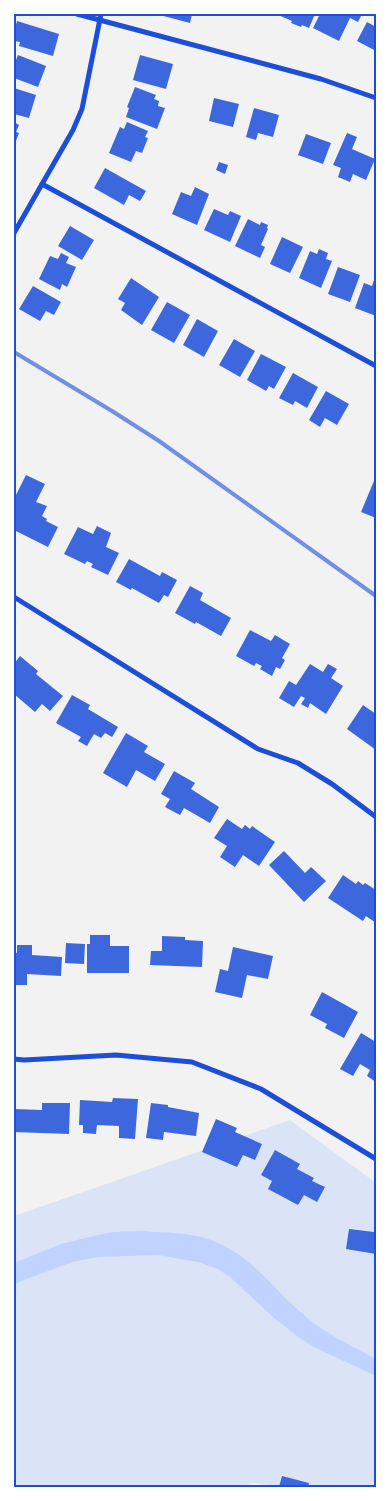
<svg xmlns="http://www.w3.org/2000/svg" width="390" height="1501" viewBox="0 0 390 1501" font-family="Commissioner,sans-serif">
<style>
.green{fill:#dbe4f7}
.water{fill:#bfd3fe}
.building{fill:#3d67dc}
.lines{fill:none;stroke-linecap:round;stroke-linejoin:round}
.minor{stroke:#1d4ed8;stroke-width:5}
.rail{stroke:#7290e2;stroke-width:4}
.neatline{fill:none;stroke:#1d4ed8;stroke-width:2}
</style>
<rect width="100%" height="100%" fill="#f2f2f2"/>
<!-- green -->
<polygon class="green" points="290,1120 376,1183 376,1487 282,1487 254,1483 239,1487 14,1487 14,1216"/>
<!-- water -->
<path class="water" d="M143 1231C165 1233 190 1232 211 1240 254 1256 272 1289 305 1316 326 1334 352 1346 376 1359V1376L316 1348 301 1339 274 1318 230 1277 218 1269 198 1262 158 1255 98 1257 72 1262 14 1284V1263L61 1244 89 1237 113 1232Z"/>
<!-- building -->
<g class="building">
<polygon points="156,14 192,14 190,23"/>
<polygon points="276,14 315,14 309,28 302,25 301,27 291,23 292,21"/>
<polygon points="320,14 362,14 358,22 350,18 339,41 313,28"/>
<polygon points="17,21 59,34 53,56 19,46 20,42 14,41 14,32"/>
<polygon points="367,22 376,27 376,51 357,41"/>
<polygon points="18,55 46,66 38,87 14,78 14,65"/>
<polygon points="140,55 173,64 166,89 133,80"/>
<polygon points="135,87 156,95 154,99 159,101 158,106 165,108 157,129 126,117 129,108 127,107"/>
<polygon points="14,88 36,95 29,118 14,114"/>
<polygon points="214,98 239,104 233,127 209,121"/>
<polygon points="254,108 279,115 273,137 258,133 256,140 246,137"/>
<polygon points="14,122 19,125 16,132 19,133 14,146"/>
<polygon points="127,122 148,131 145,137 148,138 142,153 136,151 131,162 109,153 120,127 124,129"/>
<polygon points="347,133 357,137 352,149 375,159 366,180 353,174 350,182 338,177 341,168 333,165"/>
<polygon points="306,134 331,143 323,164 298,155"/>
<polygon points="219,162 228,165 225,174 216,170"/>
<polygon points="105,168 146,191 140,201 129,195 124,205 94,188"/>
<polygon points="195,187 209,194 197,225 172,214 181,192 191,196"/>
<polygon points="214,209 228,215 230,211 241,216 230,242 204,230"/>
<polygon points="248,219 260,225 261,222 268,225 267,228 268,229 261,245 265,247 260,258 235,246"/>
<polygon points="70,226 94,240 82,260 58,246"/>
<polygon points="282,237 303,247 290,273 270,264"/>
<polygon points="319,249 328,253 326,259 332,261 321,288 299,278 310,251 317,254"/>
<polygon points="61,253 69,257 66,263 76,267 67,287 62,284 60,290 39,279 50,256 58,259"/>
<polygon points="338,267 360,275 350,302 328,294"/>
<polygon points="131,278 159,297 142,325 121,310 125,303 118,299"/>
<polygon points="374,280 376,281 376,316 355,308 364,283 372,286"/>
<polygon points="33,286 61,302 54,315 46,311 40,321 19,309"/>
<polygon points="167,302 190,315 174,343 151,330"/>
<polygon points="197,319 218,331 204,357 183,345"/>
<polygon points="234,339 255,351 240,377 219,365"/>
<polygon points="261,354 286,367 274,389 269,386 266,391 247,380"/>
<polygon points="293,373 318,387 307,408 295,401 293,405 279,398"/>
<polygon points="326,391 349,404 337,425 325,418 320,427 309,420"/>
<polygon points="26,475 45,484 36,502 47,506 42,516 47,519 46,521 58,527 48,547 14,530 14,499"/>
<polygon points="376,476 376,518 361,512"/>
<polygon points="97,526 111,533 106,547 119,553 108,575 91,567 93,564 87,561 85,564 64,554 78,527 93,534"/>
<polygon points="129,559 160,576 162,572 177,580 168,597 164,595 159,603 132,588 131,590 116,582"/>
<polygon points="190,586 203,593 200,600 231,618 221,636 196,622 195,624 175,613"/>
<polygon points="250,630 271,641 275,635 290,644 282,658 285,660 280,669 276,667 272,676 260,669 262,666 256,663 254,666 236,656"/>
<polygon points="20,656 38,671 36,674 63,696 50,711 42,704 35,712 14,694 14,664"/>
<polygon points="310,664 323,672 328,664 337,669 331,678 343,686 326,714 310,703 308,708 301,704 305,698 301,696 294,707 279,698 289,681 296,685"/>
<polygon points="72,695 90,705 88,709 118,727 112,737 105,733 101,738 94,734 87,746 78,741 81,737 56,723"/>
<polygon points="363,705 376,714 376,750 347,729"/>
<polygon points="126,733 148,746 144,752 165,764 155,781 136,770 127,787 103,773"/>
<polygon points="174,771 195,783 191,789 219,807 210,823 184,808 180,815 165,807 170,799 161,794"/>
<polygon points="227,819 242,829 245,825 250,829 252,826 275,842 259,866 243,855 235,867 220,857 227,846 214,838"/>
<polygon points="284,851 305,873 311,867 326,881 304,902 269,865"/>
<polygon points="343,875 356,884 358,881 363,885 365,883 376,890 374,894 376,896 376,923 366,916 363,921 328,898"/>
<polygon points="90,935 110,935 110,946 129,946 129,973 87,973 87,944 90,944"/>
<polygon points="162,936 185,937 185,940 203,941 202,967 150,965 151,951 162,951"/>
<polygon points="66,943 85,944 84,964 65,963"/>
<polygon points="17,945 32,945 32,955 62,957 61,976 27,974 27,985 14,985 14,952 17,953"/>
<polygon points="233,947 273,956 268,979 247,975 242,998 215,992 220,969 228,971"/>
<polygon points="322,992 358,1012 344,1038 325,1028 327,1024 310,1015"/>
<polygon points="361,1033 376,1042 376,1082 367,1076 370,1070 360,1064 353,1076 340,1069"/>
<polygon points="113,1098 138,1099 135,1139 119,1138 119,1126 97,1125 96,1134 83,1133 83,1125 79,1125 80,1100 112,1102"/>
<polygon points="42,1103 70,1103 69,1134 14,1132 14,1109 42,1110"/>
<polygon points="151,1103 168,1105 168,1107 199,1113 196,1136 164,1132 163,1140 146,1138"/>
<polygon points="216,1119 237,1128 235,1132 262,1144 255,1160 243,1155 237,1167 202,1152"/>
<polygon points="275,1150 300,1164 297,1169 314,1178 312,1181 325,1187 317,1202 304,1195 298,1205 268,1189 272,1181 261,1175"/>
<polygon points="375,1223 376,1254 346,1249 349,1229 374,1232"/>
<polygon points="282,1476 309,1483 308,1487 279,1487"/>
</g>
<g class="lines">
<!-- minor -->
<g class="minor">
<polyline points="77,14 321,79 376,98"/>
<polyline points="42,184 376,366"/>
<polyline points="14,233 73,130 82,109 101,14"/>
<polyline points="14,597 258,749 298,763 332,784 376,817"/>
<polyline points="14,1059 24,1060 116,1055 192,1062 261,1089 376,1159"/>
</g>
<!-- rail -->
<polyline class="rail" points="14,352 112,411 159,441 376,596"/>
</g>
<!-- border -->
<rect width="390" height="1501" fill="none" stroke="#ffffff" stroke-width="30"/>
<rect x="15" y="15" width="360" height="1471" class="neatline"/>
</svg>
